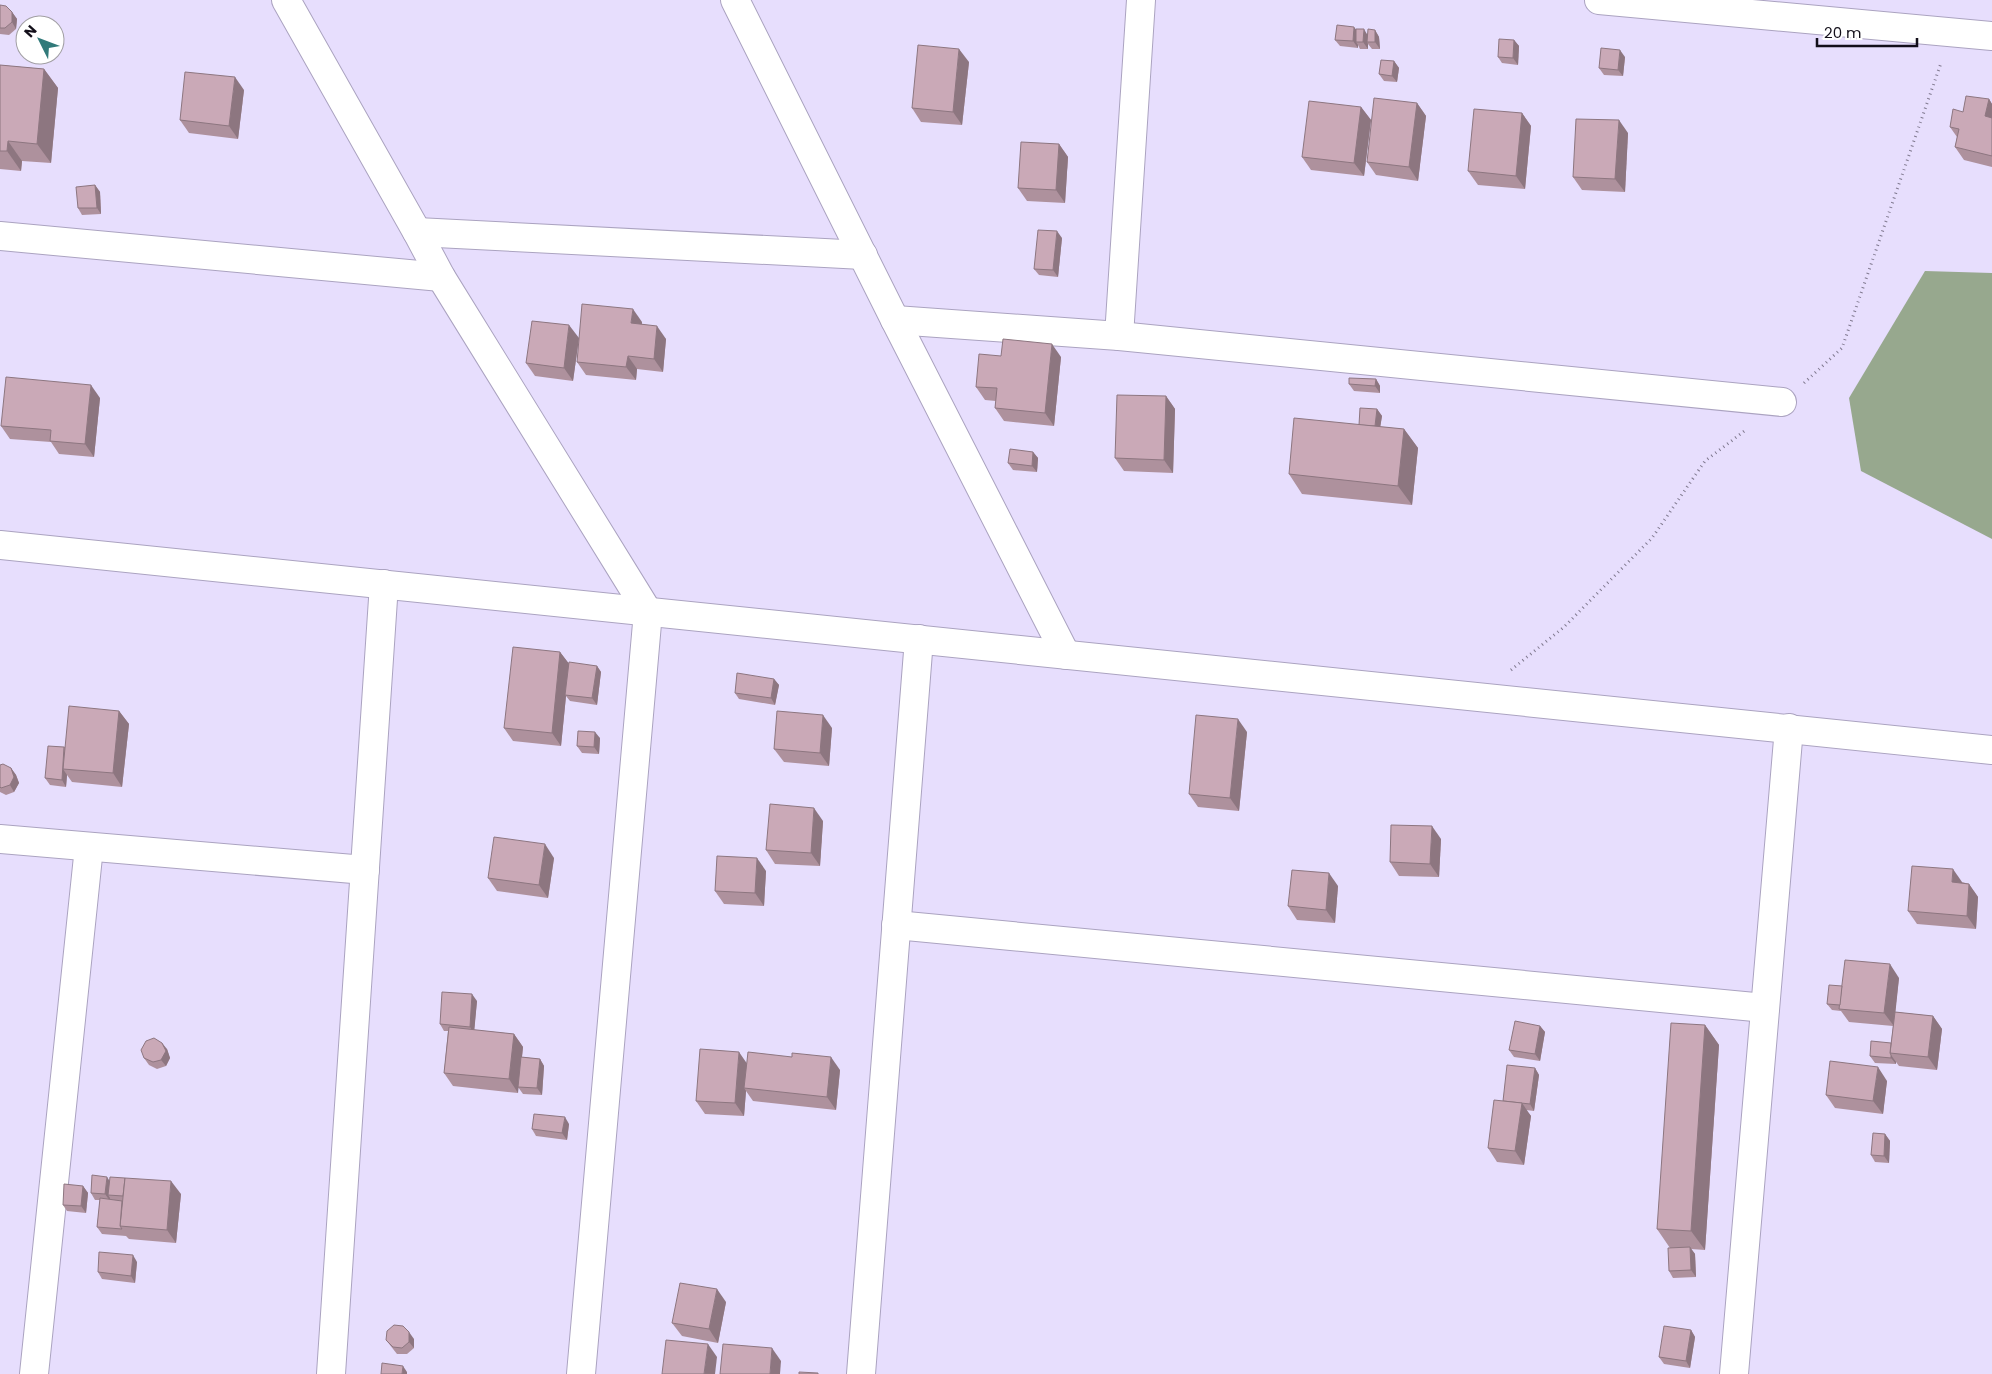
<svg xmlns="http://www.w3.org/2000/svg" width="1992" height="1374" viewBox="0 0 1992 1374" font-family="Poppins,sans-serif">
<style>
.forest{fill:#97a88e}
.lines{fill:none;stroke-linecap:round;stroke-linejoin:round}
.minor-casing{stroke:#aba3c0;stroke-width:30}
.path{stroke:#817a90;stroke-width:3;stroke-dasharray:1 4;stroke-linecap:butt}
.minor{stroke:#fff;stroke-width:28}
.wall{fill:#ae919d}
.shaded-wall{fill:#8d7680}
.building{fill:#caa9b7;stroke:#8d7680}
</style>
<rect width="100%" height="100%" fill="#e7defd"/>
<!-- forest -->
<polygon class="forest" points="1925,271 1992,273 1992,539 1861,471 1849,398"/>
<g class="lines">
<!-- minor casing -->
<g class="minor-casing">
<g id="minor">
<polyline points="286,0 417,232 441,277 648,612 581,1374"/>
<polyline points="735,0 895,320 1066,655"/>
<polyline points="1599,0 1992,36"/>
<polyline points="417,232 863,255"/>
<polyline points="0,236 441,277"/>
<polyline points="895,320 1119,336 1782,402"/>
<polyline points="1119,336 1141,0"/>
<polyline points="0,545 1992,750"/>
<polyline points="0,839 365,870"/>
<polyline points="896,925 1765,1008"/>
<polyline points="34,1374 89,847"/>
<polyline points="331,1374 384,584"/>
<polyline points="861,1374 919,639"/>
<polyline points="1734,1374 1789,728"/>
</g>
</g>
<!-- path -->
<g class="path">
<polyline points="1804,383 1842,348 1941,63"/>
<polyline points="1511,670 1564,627 1652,538 1705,461 1747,429"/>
</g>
<!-- minor -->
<use href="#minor" class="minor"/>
</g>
<!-- wall -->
<g class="wall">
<polygon points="0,5 12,12 17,19 16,29 9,35 0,34"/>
<polygon points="1356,30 1367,34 1375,30 1379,37 1380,49 1372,49 1368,44 1368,49 1360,49 1358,45 1358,48 1340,46 1335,40"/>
<polygon points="1514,40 1519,46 1518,65 1502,63 1498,57"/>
<polygon points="1625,57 1623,76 1604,75 1599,68"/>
<polygon points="1394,61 1399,68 1397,82 1384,81 1379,74"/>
<polygon points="969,62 962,125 921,122 912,108"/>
<polygon points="0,65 44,69 58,88 51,163 22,161 21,171 0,169"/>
<polygon points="244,90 238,139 189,133 180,120"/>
<polygon points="1989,99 1992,104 1992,167 1964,160 1955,147 1957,137 1950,127 1963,112"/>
<polygon points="1417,103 1426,116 1418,181 1376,175 1367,162"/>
<polygon points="1361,107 1371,120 1364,176 1311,170 1302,157"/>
<polygon points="1522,113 1531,126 1525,189 1478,185 1468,171"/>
<polygon points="1628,133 1625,192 1582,190 1573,177"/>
<polygon points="1059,144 1068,157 1065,203 1027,201 1018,188"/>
<polygon points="95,185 100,192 101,214 82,215 78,208"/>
<polygon points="1062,238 1058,277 1039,275 1034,269"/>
<polygon points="642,322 642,324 666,339 663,372 637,369 636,380 586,375 577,362"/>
<polygon points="579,338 573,381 535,376 526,363"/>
<polygon points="1001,356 1061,357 1054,426 1004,421 995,408 996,401 985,400 976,387"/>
<polygon points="1376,379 1380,386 1380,393 1354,391 1349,384"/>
<polygon points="1166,396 1175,409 1173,473 1124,471 1115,458"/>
<polygon points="100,398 94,457 59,454 51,442 10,439 1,426"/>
<polygon points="1377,409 1382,416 1380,427 1404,429 1418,448 1412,505 1302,494 1289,474 1359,425"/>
<polygon points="1033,452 1038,458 1037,472 1013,470 1008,463"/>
<polygon points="560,652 569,664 597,666 601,672 597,705 570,701 566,696 561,746 513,741 504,728"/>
<polygon points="774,679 779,685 775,705 739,699 735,693"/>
<polygon points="119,711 129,724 122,787 72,782 67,775 66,787 50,785 45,778 64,747"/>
<polygon points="832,728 829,766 784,762 774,749"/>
<polygon points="1247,732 1239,811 1198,807 1189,794"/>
<polygon points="600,738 599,754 582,753 577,746"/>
<polygon points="0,765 11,768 16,775 19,783 14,792 6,795 0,792"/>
<polygon points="823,821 820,866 775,864 766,850"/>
<polygon points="1441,839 1439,877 1399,876 1390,862"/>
<polygon points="554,858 548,898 497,891 488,878"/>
<polygon points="766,871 764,906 724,904 715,891"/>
<polygon points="1962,882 1969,884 1978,897 1976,929 1917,924 1908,911"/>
<polygon points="1338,886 1335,923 1297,920 1288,906"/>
<polygon points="1899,978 1895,1012 1933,1016 1942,1029 1937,1070 1899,1066 1896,1062 1896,1064 1875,1063 1870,1056 1891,1043 1893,1026 1849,1022 1841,1011 1832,1010 1827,1004"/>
<polygon points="477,1001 474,1030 514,1034 523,1047 522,1057 540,1059 544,1066 542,1095 523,1094 518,1087 518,1093 453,1086 444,1073 448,1031 444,1031 440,1024"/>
<polygon points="1705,1025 1719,1045 1705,1250 1691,1249 1695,1254 1696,1277 1673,1278 1669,1271 1670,1248 1657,1229"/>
<polygon points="1540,1026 1545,1032 1540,1061 1514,1057 1509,1050"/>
<polygon points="167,1049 170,1058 166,1066 157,1069 149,1065 144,1058"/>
<polygon points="747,1063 840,1070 836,1110 753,1101 746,1091 744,1116 705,1114 696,1101"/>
<polygon points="1535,1068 1539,1075 1534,1111 1526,1110 1531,1116 1524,1165 1497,1162 1488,1148 1503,1101"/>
<polygon points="1887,1081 1883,1114 1835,1108 1826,1095"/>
<polygon points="569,1124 567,1140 536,1136 532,1129"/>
<polygon points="1885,1134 1890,1141 1889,1163 1875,1162 1871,1155"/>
<polygon points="109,1181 181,1194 176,1243 129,1239 126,1236 102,1234 97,1227 100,1200 95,1200 91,1193"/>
<polygon points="83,1186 88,1193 86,1213 67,1211 63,1205"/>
<polygon points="137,1262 135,1283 102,1279 98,1272"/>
<polygon points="726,1302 718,1343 682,1336 672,1323"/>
<polygon points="1691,1330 1695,1337 1690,1368 1664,1364 1659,1357"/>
<polygon points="414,1339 414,1348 407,1354 397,1354 386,1340"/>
</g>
<!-- shaded-wall -->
<g class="shaded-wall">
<polygon points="12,12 17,19 16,29 12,22"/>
<polygon points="1354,27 1359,33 1356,42 1358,45 1358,48 1353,41"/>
<polygon points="1364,29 1368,36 1367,42 1368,44 1368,49 1363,42"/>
<polygon points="1375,30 1379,37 1380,49 1375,42"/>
<polygon points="1514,40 1519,46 1518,65 1513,58"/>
<polygon points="959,49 969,62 962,125 953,112"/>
<polygon points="1620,50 1625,57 1623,76 1618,70"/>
<polygon points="1394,61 1399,68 1397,82 1392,76"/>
<polygon points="44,69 58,88 51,163 37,144"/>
<polygon points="235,77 244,90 238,139 229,126"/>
<polygon points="1989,99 1992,104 1992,127 1985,116"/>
<polygon points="1417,103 1426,116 1418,181 1409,167"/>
<polygon points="1361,107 1371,120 1364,176 1354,163"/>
<polygon points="1522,113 1531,126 1525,189 1516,176"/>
<polygon points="1619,120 1628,133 1625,192 1615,179"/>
<polygon points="8,141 22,161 21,171 7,151"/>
<polygon points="1059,144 1068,157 1065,203 1056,190"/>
<polygon points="95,185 100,192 101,214 97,208"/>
<polygon points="1057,231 1062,238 1058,277 1053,270"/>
<polygon points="633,309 642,322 640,336 631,323"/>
<polygon points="569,325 579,338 573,381 564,368"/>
<polygon points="657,326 666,339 663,372 654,359"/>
<polygon points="1052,344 1061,357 1054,426 1045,413"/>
<polygon points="628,356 637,369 636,380 626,367"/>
<polygon points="1376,379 1380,386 1380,393 1375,386"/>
<polygon points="91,385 100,398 94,457 85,444"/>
<polygon points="1166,396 1175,409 1173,473 1164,460"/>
<polygon points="1377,409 1382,416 1379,435 1375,428"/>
<polygon points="1404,429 1418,448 1412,505 1398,486"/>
<polygon points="1033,452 1038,458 1037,472 1032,466"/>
<polygon points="560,652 570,665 565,695 566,696 561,746 552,733"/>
<polygon points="597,666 601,672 597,705 592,698"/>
<polygon points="774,679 779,685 775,705 771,698"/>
<polygon points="119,711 129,724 122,787 113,773"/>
<polygon points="823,715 832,728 829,766 820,753"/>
<polygon points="1238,719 1247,732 1239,811 1230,798"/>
<polygon points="595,732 600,738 599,754 594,747"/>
<polygon points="64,747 63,769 67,775 66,787 62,780"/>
<polygon points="11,768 16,775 19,783 14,792 10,785"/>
<polygon points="814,808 823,821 820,866 811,853"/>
<polygon points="1432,826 1441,839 1439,877 1430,864"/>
<polygon points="545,844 554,858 548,898 539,885"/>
<polygon points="757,858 766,871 764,906 755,893"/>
<polygon points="1953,869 1962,882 1961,895 1952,882"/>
<polygon points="1329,873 1338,886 1335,923 1326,910"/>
<polygon points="1969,884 1978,897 1976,929 1967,916"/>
<polygon points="1890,964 1899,978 1894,1026 1884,1013"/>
<polygon points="472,994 477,1001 474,1034 470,1027"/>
<polygon points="1933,1016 1942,1029 1937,1070 1928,1057"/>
<polygon points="1705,1025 1719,1045 1705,1250 1691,1231"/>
<polygon points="1540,1026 1545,1032 1540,1061 1535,1054"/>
<polygon points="514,1034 523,1047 518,1093 509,1079"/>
<polygon points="162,1043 167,1049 170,1058 166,1066 161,1060"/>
<polygon points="739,1052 748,1065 744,1088 746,1091 744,1116 735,1103"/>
<polygon points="1891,1055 1896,1062 1896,1064 1891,1058"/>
<polygon points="831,1057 840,1070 836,1110 827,1097"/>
<polygon points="540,1059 544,1066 542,1095 537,1088"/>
<polygon points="1878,1067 1887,1081 1883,1114 1873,1101"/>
<polygon points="1535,1068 1539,1075 1534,1111 1530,1104"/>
<polygon points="1522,1103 1531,1116 1524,1165 1515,1151"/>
<polygon points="565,1117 569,1124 567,1140 562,1133"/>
<polygon points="1885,1134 1890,1141 1889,1163 1884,1156"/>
<polygon points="107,1177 111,1183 108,1195 110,1198 110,1201 105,1194"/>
<polygon points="171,1181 181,1194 176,1243 167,1230"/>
<polygon points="83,1186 88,1193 86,1213 81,1206"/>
<polygon points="1690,1247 1695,1254 1696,1277 1691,1270"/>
<polygon points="133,1255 137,1262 135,1283 131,1276"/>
<polygon points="717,1289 726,1302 718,1343 709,1329"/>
<polygon points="1691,1330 1695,1337 1690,1368 1686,1361"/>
<polygon points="409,1332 414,1339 414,1348 409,1342"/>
<polygon points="708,1344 717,1357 715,1374 704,1374"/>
<polygon points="772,1348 781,1361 780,1374 770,1374"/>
<polygon points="403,1366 407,1372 407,1374 402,1374"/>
</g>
<!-- building -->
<g class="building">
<polygon points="0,5 6,6 12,12 12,22 5,28 0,28"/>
<polygon points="1337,25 1354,27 1353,41 1335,40"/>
<polygon points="1356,29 1364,29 1363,42 1356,42"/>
<polygon points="1368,29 1375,30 1375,42 1367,42"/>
<polygon points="1499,39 1514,40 1513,58 1498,57"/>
<polygon points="918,45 959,49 953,112 912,108"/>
<polygon points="1601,48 1620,50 1618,70 1599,68"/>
<polygon points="1381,60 1394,61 1392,76 1379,74"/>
<polygon points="0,65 44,69 37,144 8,141 7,151 0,151"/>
<polygon points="185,72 235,77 229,126 180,120"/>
<polygon points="1966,96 1989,99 1985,116 1992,118 1992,156 1955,147 1959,129 1950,127 1953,109 1963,112"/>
<polygon points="1374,98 1417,103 1409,167 1367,162"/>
<polygon points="1309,101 1361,107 1354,163 1302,157"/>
<polygon points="1474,109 1522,113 1516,176 1468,171"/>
<polygon points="1576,119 1619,120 1615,179 1573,177"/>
<polygon points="1021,142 1059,144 1056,190 1018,188"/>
<polygon points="95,185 97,208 78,208 76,187"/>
<polygon points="1038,230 1057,231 1053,270 1034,269"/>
<polygon points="582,304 633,309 631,323 657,326 654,359 628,356 626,367 577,362"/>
<polygon points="532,321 569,325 564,368 526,363"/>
<polygon points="1003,339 1052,344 1045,413 995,408 997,388 976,387 979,354 1001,356"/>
<polygon points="6,377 91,385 85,444 50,441 51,430 1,426"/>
<polygon points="1349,378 1376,379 1375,386 1349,384"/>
<polygon points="1117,395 1166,396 1164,460 1115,458"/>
<polygon points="1360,408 1377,409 1375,426 1359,425"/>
<polygon points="1294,418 1404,429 1398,486 1289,474"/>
<polygon points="1010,449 1033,452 1032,466 1008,463"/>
<polygon points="513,647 560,652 552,733 504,728"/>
<polygon points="569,662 597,666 592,698 565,695"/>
<polygon points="737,673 774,679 771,698 735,693"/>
<polygon points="69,706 119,711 113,773 63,769"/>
<polygon points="777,711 823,715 820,753 774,749"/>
<polygon points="1196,715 1238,719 1230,798 1189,794"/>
<polygon points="578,731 595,732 594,747 577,746"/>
<polygon points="48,746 64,747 62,780 45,778"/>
<polygon points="3,764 11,768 14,777 10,785 1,788 0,787 0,765"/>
<polygon points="770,804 814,808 811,853 766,850"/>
<polygon points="1391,825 1432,826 1430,864 1390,862"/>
<polygon points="494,837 545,844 539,885 488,878"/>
<polygon points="717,856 757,858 755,893 715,891"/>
<polygon points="1912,866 1953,869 1952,882 1969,884 1967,916 1908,911"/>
<polygon points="1292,870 1329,873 1326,910 1288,906"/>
<polygon points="1845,960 1890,964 1884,1013 1839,1009"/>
<polygon points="1829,985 1842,986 1840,1005 1827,1004"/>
<polygon points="442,992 472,994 470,1027 440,1024"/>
<polygon points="1895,1012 1933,1016 1928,1057 1890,1053"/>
<polygon points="1515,1021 1540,1026 1535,1054 1509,1050"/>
<polygon points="1671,1023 1705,1025 1691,1231 1657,1229"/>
<polygon points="449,1027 514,1034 509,1079 444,1073"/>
<polygon points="154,1038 162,1043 166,1051 161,1060 153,1062 144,1058 141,1050 146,1041"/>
<polygon points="1871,1041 1891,1043 1890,1053 1891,1055 1891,1058 1870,1056"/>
<polygon points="700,1049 739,1052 735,1103 696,1101"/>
<polygon points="748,1052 792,1057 792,1053 831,1057 827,1097 744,1088"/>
<polygon points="521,1057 540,1059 537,1088 518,1087"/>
<polygon points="1830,1061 1878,1067 1873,1101 1826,1095"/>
<polygon points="1507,1065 1535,1068 1530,1104 1503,1101"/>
<polygon points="1494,1100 1522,1103 1515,1151 1488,1148"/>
<polygon points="534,1114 565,1117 562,1133 532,1129"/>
<polygon points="1873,1133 1885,1134 1884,1156 1871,1155"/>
<polygon points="92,1175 107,1177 105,1194 91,1193"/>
<polygon points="110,1177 125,1178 123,1196 108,1195"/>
<polygon points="125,1178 171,1181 167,1230 120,1226"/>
<polygon points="64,1184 83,1186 81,1206 63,1205"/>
<polygon points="100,1198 122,1201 120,1226 122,1229 97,1227"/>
<polygon points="1690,1247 1691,1270 1669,1271 1668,1248"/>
<polygon points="99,1252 133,1255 131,1276 98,1272"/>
<polygon points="680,1283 717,1289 709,1329 672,1323"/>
<polygon points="394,1325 403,1326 409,1332 409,1342 402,1348 393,1347 386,1340 387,1331"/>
<polygon points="1664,1326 1691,1330 1686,1361 1659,1357"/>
<polygon points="666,1340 708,1344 704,1374 662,1374"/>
<polygon points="723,1344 772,1348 770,1374 720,1374"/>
<polygon points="382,1363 403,1366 402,1374 381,1374"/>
<polygon points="799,1372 818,1373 818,1374 799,1374"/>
</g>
<!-- north arrow -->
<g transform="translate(40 40) rotate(312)"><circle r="24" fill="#ffffff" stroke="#a19fa3"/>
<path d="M0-4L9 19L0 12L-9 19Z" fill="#317a7a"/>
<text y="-8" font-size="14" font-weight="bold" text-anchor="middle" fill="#130f1a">N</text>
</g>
<!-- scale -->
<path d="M1817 38v8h100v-8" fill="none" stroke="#130f1a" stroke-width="2.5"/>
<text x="1824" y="38" font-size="15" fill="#130f1a" stroke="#ffffff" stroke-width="4" paint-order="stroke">20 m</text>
</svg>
